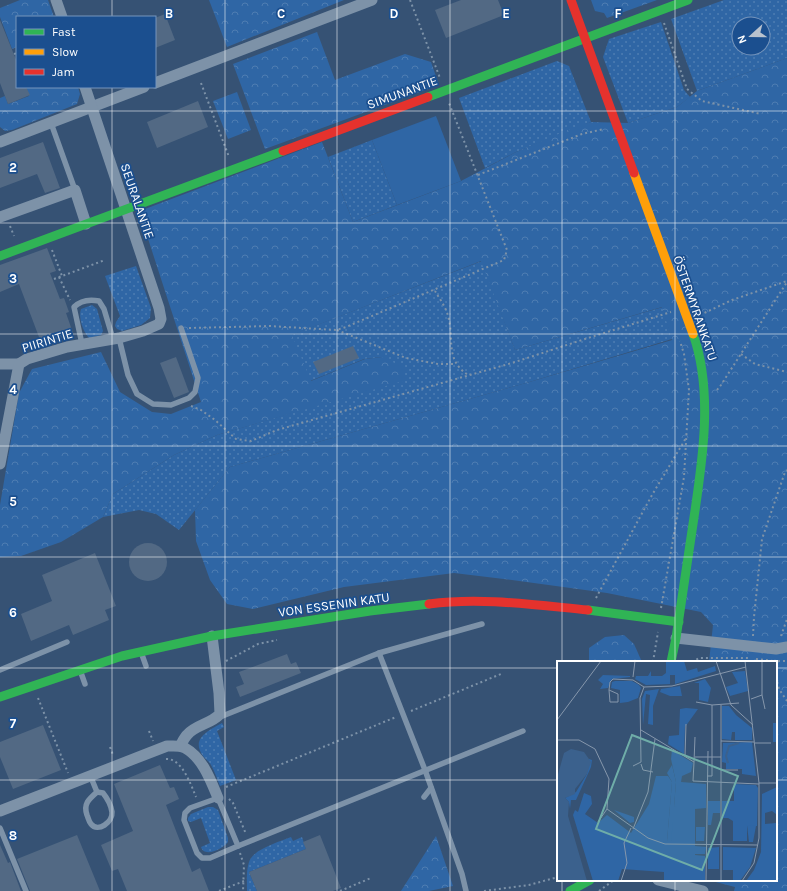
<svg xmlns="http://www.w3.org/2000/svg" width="787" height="891" viewBox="0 0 787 891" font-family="Karla,sans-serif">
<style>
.grass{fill:url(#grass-dots);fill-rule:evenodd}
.forest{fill:url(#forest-crowns)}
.pitch{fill:#2f66a5}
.building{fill:#526984}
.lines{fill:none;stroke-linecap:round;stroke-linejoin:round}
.path{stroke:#7d92a8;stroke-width:2;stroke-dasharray:2 3;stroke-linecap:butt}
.lane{stroke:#7d92a8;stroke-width:5.5}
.street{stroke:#7d92a8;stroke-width:11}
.fast{stroke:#30b455;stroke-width:9}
.slow{stroke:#ff9f0a;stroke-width:9}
.jam{stroke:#e5322d;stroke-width:9}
.grid{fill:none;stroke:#fff;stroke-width:1;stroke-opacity:0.55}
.labels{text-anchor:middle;stroke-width:3.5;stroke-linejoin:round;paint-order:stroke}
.street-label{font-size:13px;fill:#fff;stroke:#1b4f8f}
.inset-river{fill:none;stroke:#3b618d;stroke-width:2}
.inset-road{fill:none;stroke:#8697ac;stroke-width:1}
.view{fill:#6fada8;fill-opacity:0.15;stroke:#6fada8;stroke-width:2}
.inset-edge{fill:none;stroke:#fff;stroke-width:2}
.grid-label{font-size:13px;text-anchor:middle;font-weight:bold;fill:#fff;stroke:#1b4f8f;stroke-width:3.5;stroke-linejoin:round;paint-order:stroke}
</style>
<defs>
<pattern id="grass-dots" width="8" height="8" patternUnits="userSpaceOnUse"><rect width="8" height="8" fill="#2f66a5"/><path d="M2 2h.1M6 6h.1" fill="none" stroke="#4e7db2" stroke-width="1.8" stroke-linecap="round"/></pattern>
<pattern id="forest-crowns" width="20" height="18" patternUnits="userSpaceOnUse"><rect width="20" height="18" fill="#2f66a5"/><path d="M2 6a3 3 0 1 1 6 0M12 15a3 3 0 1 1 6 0" fill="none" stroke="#4e7db2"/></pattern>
</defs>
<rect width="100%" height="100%" fill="#365274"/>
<!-- grass -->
<g class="grass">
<path d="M724 0H787V58L697 91 671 19ZM739 24H763V48H739Z"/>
<polygon points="661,22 684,90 690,97 677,107 628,123 603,57 609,39"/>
<polygon points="557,61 569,66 591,122 516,152 485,168 459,98"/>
<polygon points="372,140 397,205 353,222 328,157"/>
<polygon points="482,261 515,350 663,307 672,339 526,383 230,467 179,530 156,514 139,510 103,517 113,494 174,455 217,435 321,404 382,357 364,359 310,381 291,335"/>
<polygon points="136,266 151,308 150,318 141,325 122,331 117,329 115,326 116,322 120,316 105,276"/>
<path d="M92 305 97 309 103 331 101 335 89 338C83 332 78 317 81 309Z"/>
<path d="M222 723 224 727 217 731 236 780 220 786C217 779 215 772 211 765 209 761 205 759 203 756 190 738 210 730 222 723Z"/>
<path d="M208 807H213L218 810 228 838V842C223 849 204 858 201 847L210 843 201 818 191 822 188 821V818L191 814Z"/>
<path d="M291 837 293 841 302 837 306 849 249 872 257 891H247C247 882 246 871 249 862 253 849 279 842 291 837Z"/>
</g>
<!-- forest -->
<g class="forest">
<polygon points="20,0 48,0 54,17 17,17 17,47 12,49 0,17 0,8"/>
<polygon points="209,0 344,0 227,47"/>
<polygon points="591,0 657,0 607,18 604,13 595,11"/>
<polygon points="317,32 335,80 405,54 431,62 439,85 265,149 233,64"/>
<polygon points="787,58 787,891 734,891 735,887 708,880 776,880 776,662 709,662 713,625 701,612 607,593 512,580 454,573 344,587 253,609 227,604 210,580 196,541 195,510 230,467 526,383 672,340 662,307 515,350 481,261 292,335 311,381 365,359 382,357 405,368 403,381 217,435 174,455 113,494 103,517 61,542 21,556 0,557 0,505 19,393 32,369 101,352 120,392 152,412 171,414 201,402 140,214 145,209 322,142 353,222 461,181 516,152 575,127 591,122 628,123 677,107 697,91"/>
<polygon points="26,87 78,87 80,94 77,104 12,130 5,131 0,127 0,98 5,96 8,104 29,96"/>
<polygon points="237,92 251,130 228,139 213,101"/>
<polygon points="624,635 634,644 642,662 589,662 589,648 605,637"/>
<polygon points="436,836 453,886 429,891 401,891"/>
</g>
<!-- pitch -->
<polygon class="pitch" points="436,116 461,181 397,205 372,140"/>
<!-- building -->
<g class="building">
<polygon points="461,0 498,0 504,15 446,38 435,10"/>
<polygon points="165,14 175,40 155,48 155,18"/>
<polygon points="0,20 17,62 17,87 26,87 30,95 8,104 0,83"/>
<polygon points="198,101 208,127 157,148 147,122"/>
<polygon points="43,142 60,188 45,193 37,174 0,188 0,158"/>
<polygon points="47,248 56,271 50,273 60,299 64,298 69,312 66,313 73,333 42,345 19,284 0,292 0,265"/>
<polygon points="353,346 359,358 319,374 313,362"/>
<polygon points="176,357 189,392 174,398 160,363"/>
<circle cx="148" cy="562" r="19"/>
<polygon points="95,553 116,606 105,610 109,620 73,635 69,625 31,641 21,614 52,601 42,575"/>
<polygon points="287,654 291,664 296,662 301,673 240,697 236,687 244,684 239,672"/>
<polygon points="43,725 61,770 13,789 0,757 0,742"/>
<polygon points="160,765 170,788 174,787 179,799 166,805 192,872 200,868 209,891 127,891 118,869 112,871 101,845 133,831 114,784"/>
<polygon points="77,835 100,891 30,891 17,859"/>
<polygon points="320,835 341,888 333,891 257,891 249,872 306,849 303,842"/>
<polygon points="0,845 8,863 10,862 21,891 0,891"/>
</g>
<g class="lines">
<!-- path -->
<g class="path">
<polyline points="410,0 440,78"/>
<polyline points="664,23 687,89 702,101 761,114"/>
<polyline points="14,54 17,53"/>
<polyline points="201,83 229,157"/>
<polyline points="478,175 582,134 604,129"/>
<polyline points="10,226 14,236"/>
<polyline points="52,250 62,276"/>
<polyline points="59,277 70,300"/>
<polyline points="54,279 105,260"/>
<path d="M435 291C439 298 446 307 448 316 455 339 444 359 468 375"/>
<polyline points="700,315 732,300 787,281"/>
<polyline points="189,328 269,326 336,330 346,327 504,260 507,250 449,103"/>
<polyline points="337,330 406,358 438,364 456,364"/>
<polyline points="741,354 755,364 787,372"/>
<polyline points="717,390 721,385 787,282"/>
<polyline points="191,406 201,410 215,420 236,439 251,441 277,430 512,363 585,339 671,312"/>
<polyline points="596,598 652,495 686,438"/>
<polyline points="661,608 684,477 689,390 684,354 680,341"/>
<polyline points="753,636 754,617 762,539 785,472 787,470"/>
<polyline points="781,636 787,619"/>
<polyline points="756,659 774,661"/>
<polyline points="226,661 258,644 277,640"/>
<polyline points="778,661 787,661"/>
<polyline points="653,662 658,632"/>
<polyline points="692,662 699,658 748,658"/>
<polyline points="776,672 778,661"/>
<polyline points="776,677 779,689 787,701"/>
<polyline points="38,698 68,773"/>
<polyline points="411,711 501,674"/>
<polyline points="149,731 153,741"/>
<polyline points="110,747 113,755"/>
<path d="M166 759C182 758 191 785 196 797"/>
<polyline points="226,787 396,717"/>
<polyline points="229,799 233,803 246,834"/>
<polyline points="240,853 244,865 243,891"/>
<polyline points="219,891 244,881"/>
<polyline points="340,891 371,878"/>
<polyline points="484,891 529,885 558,877"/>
<polyline points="599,891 614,880"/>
</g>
<!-- lane -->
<g class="lane">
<polyline points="51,123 75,190"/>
<polyline points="119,338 128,375 137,394 153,404 171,405 189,398 195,392 198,378 181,328"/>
<path d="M82 344 74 307C81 300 89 299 99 301L104 309 113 339"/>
<polyline points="141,652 146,666"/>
<polyline points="379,653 482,624"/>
<polyline points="0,670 67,642"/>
<polyline points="80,670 85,684"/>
<polyline points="220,717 379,653 425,770 462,874 466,891"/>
<polyline points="90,775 97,792"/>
<path d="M97 792 103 793C107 798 111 805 112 812 113 822 98 833 91 824 89 822 88 817 87 815 83 804 89 799 97 792Z"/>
<polyline points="424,797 431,788"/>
<polygon points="218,798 238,846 210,858 202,858 197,853 184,820 185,813 190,808"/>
<polyline points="0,828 26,891"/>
<polyline points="238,846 523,731"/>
</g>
<!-- street -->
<g class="street">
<polyline points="56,0 62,17"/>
<polyline points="155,83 372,0"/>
<polyline points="0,142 144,87"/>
<polyline points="0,217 75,190 86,224"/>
<polyline points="0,364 19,364"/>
<polyline points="0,464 19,364 27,359 67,347 119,338 143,331 159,324 161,319 159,308 85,87"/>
<polyline points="676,638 776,649 787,647"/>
<path d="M180 746C182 743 184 738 187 735 195 725 211 724 220 714L219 693 212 636"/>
<path d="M0 811 167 746C173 746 180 745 185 748 203 758 211 781 218 798"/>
<polyline points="658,880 703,891"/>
</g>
<!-- fast -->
<g class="fast">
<polyline points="428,97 688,0"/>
<polyline points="0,256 283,151"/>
<polyline points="588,610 679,622"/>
<path d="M671 662 676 638C682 600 687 562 693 524 702 464 714 392 693 334"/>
<polyline points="0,697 122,656 212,636 370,611 429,604"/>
<polyline points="570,891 590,880"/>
</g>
<!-- slow -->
<polyline class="slow" points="634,173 693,334"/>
<!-- jam -->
<g class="jam">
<polyline points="571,0 634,173"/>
<polyline points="283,151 428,97"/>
<path d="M429 604C481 597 535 605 588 610"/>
</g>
</g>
<!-- grid -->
<path class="grid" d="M112 0V17M225 0V891M337 0V891M450 0V891M562 0V662M675 0V662M112 87V891M0 111H787M0 223H787M0 334H787M0 446H787M0 557H787M0 668H558M776 668H787M0 780H558M776 780H787M562 880V891M675 880V891"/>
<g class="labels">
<!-- street labels -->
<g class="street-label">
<text transform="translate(402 92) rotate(-20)" y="5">SIMUNANTIE</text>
<text transform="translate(138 201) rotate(71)" y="5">SEURALANTIE</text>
<text transform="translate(696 308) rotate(71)" y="5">ÖSTERMYRANKATU</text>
<text transform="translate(47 340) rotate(-17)" y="5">PIIRINTIE</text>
<text transform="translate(334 604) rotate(-8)" y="5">VON ESSENIN KATU</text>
</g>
</g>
<!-- overview -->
<g transform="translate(557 661)">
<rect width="220" height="220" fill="#365274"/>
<path d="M32 98 35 99 34 106 19 139H14L13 148 12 141 8 137 19 131 30 113ZM115 104 119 121 117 146 121 142V135H128V161L114 180H110L115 121 110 112ZM139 166H148L147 180H139ZM138 185 149 186 148 193H138ZM138 194 148 195V220H138Z" fill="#2f66a5"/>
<path d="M109 0H127L130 10 140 7 141 11 158 5 159 10 118 23V14H113V23L89 24 78 18 79 15H91L94 10V15H105L109 12ZM188 10 191 30 173 35 169 26 181 22 175 11ZM46 14 73 15V16L55 18 51 27 43 28 46 23 41 19ZM148 18 154 27 151 41 142 39V22H137ZM58 20H75L82 24 84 27 81 37 71 41 63 42V29L54 27 55 21ZM123 25 125 35H113L103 31 104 28ZM102 28 96 45V64L91 63 93 34 89 33 86 64 85 38 88 30ZM165 45H172L179 54 195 67V79H178V71H175L174 79 165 78ZM129 47 141 48 128 66 127 93 111 83 112 75 122 74 123 48ZM216 62H220V92L219 81H216ZM195 81 199 115 185 113V108H169V102L165 101 166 82ZM115 89 136 102 134 111 125 115 124 121 149 123V147L138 148V220H107V211L65 208 61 220H36L16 154 18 149 21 151 27 132 34 135 35 143 28 153 41 162 50 154 74 172 92 143 99 115H111L115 121 110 180H114L116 161H128V135H121V145L117 146 119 121 114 98ZM177 123 199 124 201 127 200 165H190V180H176V160L171 157H165V140H177ZM220 126V220H189L197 209 204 191 205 133ZM215 150 219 153V162L208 163V152ZM151 140H163V152H156L154 164H151ZM57 149 77 156V161L73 162ZM162 186V208H151V187ZM166 186 199 187 193 206 183 220H176V209H166Z" fill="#2f66a5" fill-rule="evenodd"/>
<path d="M190 164 199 165 196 181H192Z" fill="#2f66a5"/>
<path d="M14 88 27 91 34 101 30 113 18 128V133L8 137 12 141 11 155 30 220H0V117L7 92Z" fill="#3b618d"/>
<path class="inset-river" d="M171 102 169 95 172 85 182 82"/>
<path class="inset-road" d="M159 0 174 44 196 64M76 16 78 0M52 29 53 21 56 18 76 19 87 26 115 25 189 6M52 29 61 33V41H53ZM205 34 208 48M194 38 205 34V0M139 41 155 44 182 42M0 59 44 0M84 69 137 101 136 120 202 123M0 79H22L38 88 52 118 50 148 91 177 108 183 200 184M164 80 197 81M198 82H214M128 95 129 63M138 96H164M137 101 138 76M84 103 86 109 96 111M76 105 84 101 83 37 87 26M164 109H181M150 115H155V44M202 122H220M41 161 50 148M76 168 91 131 98 78M164 219V44M64 220 70 202 67 182 74 167M149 220 151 90M185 220 197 202 202 177V122L188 0"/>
<path class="view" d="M75 74 181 115 145 209 39 168Z"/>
<rect width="220" height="220" class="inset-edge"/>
</g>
<g class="grid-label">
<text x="169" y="18">B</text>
<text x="281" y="18">C</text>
<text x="394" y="18">D</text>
<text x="506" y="18">E</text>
<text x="618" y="18">F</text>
<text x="13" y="172">2</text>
<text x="13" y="283">3</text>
<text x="13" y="394">4</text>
<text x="13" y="506">5</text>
<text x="13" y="617">6</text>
<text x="13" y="728">7</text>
<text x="13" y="840">8</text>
</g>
<!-- legend -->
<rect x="16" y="16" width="140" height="72" fill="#1b4f8f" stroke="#7695bc"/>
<rect x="24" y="29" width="20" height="6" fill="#30b455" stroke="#7695bc"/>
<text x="52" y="36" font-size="12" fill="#ffffff">Fast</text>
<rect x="24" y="49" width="20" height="6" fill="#ff9f0a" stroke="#7695bc"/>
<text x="52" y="56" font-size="12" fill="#ffffff">Slow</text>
<rect x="24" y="69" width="20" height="6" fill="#e5322d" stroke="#7695bc"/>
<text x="52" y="76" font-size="12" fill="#ffffff">Jam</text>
<!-- north arrow -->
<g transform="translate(751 36) rotate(249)"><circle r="19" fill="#1b4f8f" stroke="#7695bc"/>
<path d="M0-3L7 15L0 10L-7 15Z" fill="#b9c2ce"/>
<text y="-6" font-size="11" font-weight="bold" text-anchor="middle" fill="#ffffff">N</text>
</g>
</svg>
